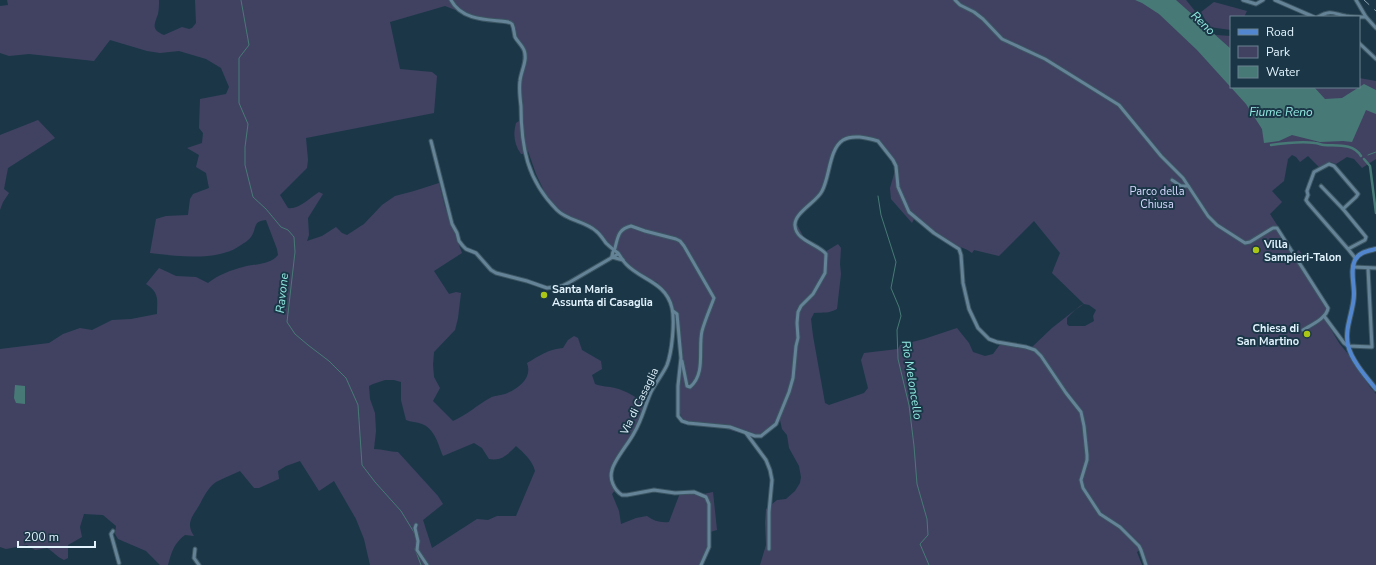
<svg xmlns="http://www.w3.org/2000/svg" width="1376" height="565" viewBox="0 0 1376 565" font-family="'Nunito Sans',sans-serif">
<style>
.green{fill:#414262;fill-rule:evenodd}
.water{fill:#477a76}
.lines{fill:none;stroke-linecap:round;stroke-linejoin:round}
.stream{stroke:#477a76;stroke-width:1}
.canal{stroke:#477a76;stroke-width:2.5}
.minor-casing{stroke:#3c5563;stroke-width:5}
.major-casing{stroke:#3c5563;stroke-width:6}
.minor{stroke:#658396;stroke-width:3}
.major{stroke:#5287cf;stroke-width:4}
.rail{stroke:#8ba1ae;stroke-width:1;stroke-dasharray:7 7;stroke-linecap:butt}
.poi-dot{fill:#abc615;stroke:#1b3747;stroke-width:1.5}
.labels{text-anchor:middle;stroke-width:4;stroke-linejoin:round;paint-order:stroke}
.park-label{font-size:11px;fill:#d6d9fe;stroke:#1b3747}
.poi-label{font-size:11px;font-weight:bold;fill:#e2f3fd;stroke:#1b3747;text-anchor:start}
.street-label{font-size:11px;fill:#e2f3fd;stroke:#1b3747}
.water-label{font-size:12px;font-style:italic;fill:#92e9e2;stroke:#1b3747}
</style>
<rect width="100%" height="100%" fill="#1b3747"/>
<!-- green -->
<g class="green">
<path d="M7 0H159C159 4 159 9 158 14 154 25 151 30 164 35L182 27 189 29 192 28 196 23 195 0H1186L1212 32 1216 35 1231 36V87H1359V78L1376 81V159L1362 168 1354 159 1347 157 1336 164 1330 162 1319 167 1308 156 1300 162 1296 157 1292 155 1288 159 1284 181 1272 191 1282 202 1270 214 1295 253 1299 250 1304 257 1299 260 1328 308 1323 316 1339 343 1352 359 1370 387 1376 394V565H1147L1141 549 1137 552 1142 565H760L766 545 765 523 766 509 777 500 786 499 795 491 800 483 801 477 799 466 789 448 787 435 782 429 780 420 758 438 716 426 684 421 676 406 680 373V334L674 311 657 282 644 279 590 228 562 217 548 199 536 174 528 151 526 154H521C514 144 513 135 516 123L522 119 519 100 525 53 518 45 513 23 507 20 480 21 458 11 445 6 390 22 400 69 432 72 437 76 434 113 306 138 308 160 307 168 280 195 288 208C298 210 310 198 319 192L323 194 308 218 309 235 307 241 322 236 336 227 342 233 347 235 364 224 382 205 395 196 414 191 439 183 445 207 462 253 434 271 449 294 456 292 461 293 458 318 455 330 434 352 433 365 434 377 440 388 433 401 453 421C467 415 477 405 490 398 495 395 499 396 505 394 518 389 533 378 527 363 539 356 549 349 563 348L568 340 574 336 578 338 582 350 601 361 602 369 592 375 595 384C602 387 608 386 615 388 627 391 637 398 647 405L634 436 616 463 612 472 613 480 616 489 612 494 619 511 621 524 636 518 647 516C654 521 660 523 669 522L680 493 695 491 703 494 713 492 717 530 707 533 708 549 700 565H370L364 539 356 519 334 481 319 491 300 461 286 466 278 471 279 479 259 488H254L240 471C232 475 223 478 216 482 209 487 205 494 201 502 195 514 184 522 194 536L185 535C174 543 171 553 168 565H160L146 551 118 539 115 534 116 526 103 515 84 514 80 527 82 537 68 545V558L64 560C57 557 54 552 47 548L35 550 27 545 6 549 0 547V349L49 343 63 334 80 328 92 330 112 320 131 319 157 314C157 300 160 293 146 284L159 268 176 276 196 277 208 283C218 275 231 270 243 267 253 264 271 265 278 255L277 249 266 220C252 221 257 229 251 237 249 240 244 243 241 245 218 262 176 256 150 253L156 219 166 216 188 215 190 199 193 194 209 188 206 173 196 167 199 155 187 148 202 143 203 133 199 128 200 99 226 94 229 87 221 68 206 59 179 51 160 53 147 51 110 40 94 61 29 54 9 56 0 53V6L8 5ZM846 138H863L881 143 896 167 890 188 891 199 912 223 915 217C927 227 942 240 957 246 963 248 967 249 972 253L974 250 999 256 1034 221 1060 253 1052 273 1084 304 1080 306 1052 328 1031 348 1001 343 993 354 985 356 973 352 969 343 957 328 924 339 900 345 898 349 864 353 861 360 868 388 864 393 829 405 825 403 813 336 811 319 814 313C823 312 828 314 837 309L841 274 840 264 841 248 838 244 825 252V258L823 249 807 243 796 223 804 208 823 193 837 144ZM1084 304 1089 305 1096 310 1093 316 1094 321 1085 326H1069L1067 324V318L1075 310ZM385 380H394L401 382V400L406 420C411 422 417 422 422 424 435 429 438 444 443 456L474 443 482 448 489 459C502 461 507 455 516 446 523 452 533 461 535 471L516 516H497L488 520 477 519 432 548 423 520 443 504 438 496 398 452C389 452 383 449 374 449L376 431 375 413 370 399 369 386 373 384Z"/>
<polygon points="1214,2 1247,11 1244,17 1231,17 1231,30 1209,27 1201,12"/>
<polygon points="38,120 55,138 8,168 4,189 9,193 3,202 0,210 0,135"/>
</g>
<!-- water -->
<g class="water">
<polygon points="1135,0 1176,0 1231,49 1231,87 1314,87 1325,99 1342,98 1364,84 1376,90 1376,114 1366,110 1352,142 1343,141 1320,142 1292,135 1279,141 1264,143 1262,129 1246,104 1197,50 1159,14 1142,3"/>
<polygon points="15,385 25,386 25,404 16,403 14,398"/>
</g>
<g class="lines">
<!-- stream -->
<g class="stream">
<polyline points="241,0 249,45 239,58 239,103 248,124 245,147 245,165 253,197 266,209 281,227 288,230 294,237 295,252 287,322 295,334 308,345 329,361 346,378 358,405 362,465 375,482 401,511 415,534"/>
<polyline points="1368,155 1376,152"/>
<polyline points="878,196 881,215 896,262 891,288 899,307 901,316 897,330 898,359 909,405 914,446 917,484 927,519 928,535 920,544 929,565"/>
<polyline points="416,547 415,549 421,565"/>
</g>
<!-- canal -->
<g class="canal">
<path d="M1271 145C1285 143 1300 141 1315 143 1318 143 1321 145 1324 145 1337 146 1353 143 1361 156"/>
<polyline points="1364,159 1370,166 1376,213"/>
</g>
<!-- minor casing -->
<g class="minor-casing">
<g id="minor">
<path d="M451 0C465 27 507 17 512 24 514 28 514 33 515 37 517 41 522 45 524 50 528 60 521 71 520 81 519 89 520 98 521 106 521 147 527 180 557 210 568 221 585 221 596 231 600 234 603 239 606 243 610 247 614 250 618 253 621 257 623 261 626 264 641 280 666 282 672 308 675 321 672 352 667 365 663 374 656 382 651 392 645 405 642 420 634 433 629 443 614 460 612 470 609 479 614 490 622 495H627L654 490 675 493 694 492 706 497 709 504V547L701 565"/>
<path d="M955 0 960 5 974 12 983 19 1002 39 1045 59 1119 105 1161 156 1183 178 1208 216 1217 225 1245 243 1250 242 1273 228H1277L1328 308C1327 318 1311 325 1303 330"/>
<polyline points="1243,0 1256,4 1263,0"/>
<polyline points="1275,0 1314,17"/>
<polyline points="1356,0 1366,17 1376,28"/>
<path d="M1318 17C1331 9 1334 14 1346 16 1353 17 1360 17 1366 17"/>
<polyline points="1359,43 1376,59"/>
<polyline points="431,141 452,224 457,233 459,241 463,246 466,249 476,253 491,270 496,273 527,281 547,288 562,286 570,282 618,254"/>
<polyline points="1172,180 1181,186 1188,186"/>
<polyline points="1321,186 1343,209"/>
<polyline points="1348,249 1308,203 1306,200 1308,195 1307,191 1314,172 1329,164 1334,166 1358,194 1356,197 1343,209 1366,237 1365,240 1348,249 1356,259"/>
<path d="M612 257C612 253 613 251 615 248 618 237 618 229 631 226L645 231 676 239 680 241 684 246 714 298C710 309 705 320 702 331 698 349 706 374 690 387L687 386 682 361"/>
<polyline points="612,257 623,260"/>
<polyline points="1353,267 1376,268"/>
<path d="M673 311 677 314 681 358 678 386V416L682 421 688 423 730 427 755 436H761L776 424 789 392 793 378 796 346 798 338 797 323 798 312 801 306 813 294 825 273 826 254C818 244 796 241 795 226 793 213 817 202 822 191 830 176 829 149 843 140 853 134 867 138 878 141L893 160 896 166 898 187 909 212 934 233 959 249 961 255 963 283 969 309 978 328 989 339 997 342 1026 347 1035 350 1041 356 1066 393 1081 412 1084 426 1087 455V460L1081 480 1083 488 1100 514 1120 527 1139 546 1141 550 1146 565"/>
<polyline points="1324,316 1344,343 1348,346 1372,347 1368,268"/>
<polyline points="746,433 766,460 770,470 772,480 769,512 769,549"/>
<polyline points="416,525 415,528 418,541 417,550 427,565"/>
<polyline points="113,531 111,534 119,563"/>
<polyline points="195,549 194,558 199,565"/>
</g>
</g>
<!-- major casing -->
<g class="major-casing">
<path id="major" d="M1376 249C1368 251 1359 252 1355 260 1350 270 1354 283 1354 294 1354 311 1344 328 1348 345 1351 360 1367 378 1376 389"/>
</g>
<!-- minor -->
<use href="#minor" class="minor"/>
<!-- major -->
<use href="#major" class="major"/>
<!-- rail -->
<polyline class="rail" points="1364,0 1376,11"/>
</g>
<!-- markers -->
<g class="poi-dot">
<circle cx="1256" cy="250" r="4"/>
<circle cx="544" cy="295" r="4"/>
<circle cx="1307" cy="334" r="4"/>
</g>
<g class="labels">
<!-- park labels -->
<g class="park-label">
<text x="1157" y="195">Parco della<tspan x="1157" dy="13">Chiusa</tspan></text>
</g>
<!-- poi labels -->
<g class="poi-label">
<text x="1264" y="248">Villa<tspan x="1264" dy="13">Sampieri-Talon</tspan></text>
<text x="552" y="293">Santa Maria<tspan x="552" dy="13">Assunta di Casaglia</tspan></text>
<text x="1299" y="332" text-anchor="end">Chiesa di<tspan x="1299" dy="13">San Martino</tspan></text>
</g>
<!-- street labels -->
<g class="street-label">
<text transform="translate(639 401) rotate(-64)" y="4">Via di Casaglia</text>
</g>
<!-- water labels -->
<g class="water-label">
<text transform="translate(1203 23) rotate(44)" y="4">Reno</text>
<text x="1281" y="116">Fiume Reno</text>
<text transform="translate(282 293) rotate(-84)" y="4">Ravone</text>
<text transform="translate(912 380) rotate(81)" y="4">Rio Meloncello</text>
</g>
</g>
<!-- legend -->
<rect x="1230" y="16" width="130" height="72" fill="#1b3747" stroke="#6b8290"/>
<rect x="1238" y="29" width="20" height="6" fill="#5287cf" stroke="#6b8290"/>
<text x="1266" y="36" font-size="12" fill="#e2f3fd">Road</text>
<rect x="1238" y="46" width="20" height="12" fill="#414262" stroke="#6b8290"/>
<text x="1266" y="56" font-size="12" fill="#e2f3fd">Park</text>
<rect x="1238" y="66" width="20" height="12" fill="#477a76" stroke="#6b8290"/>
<text x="1266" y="76" font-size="12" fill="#e2f3fd">Water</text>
<!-- scale -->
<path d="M18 541v6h77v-6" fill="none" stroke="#e2f3fd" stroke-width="2"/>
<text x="24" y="541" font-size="12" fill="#e2f3fd" stroke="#1b3747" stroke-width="3" paint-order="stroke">200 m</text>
</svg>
